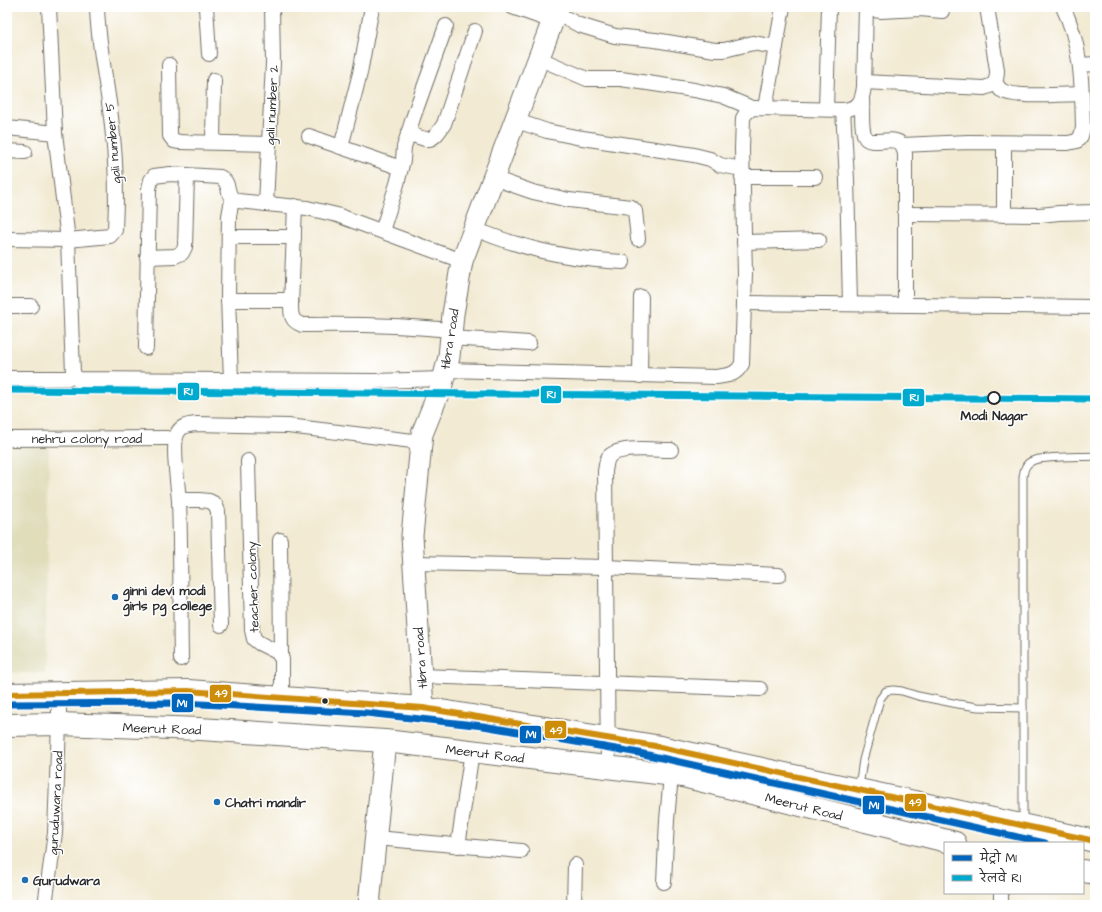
<svg xmlns="http://www.w3.org/2000/svg" width="1102" height="912" viewBox="0 0 1102 912" font-family="'Architects Daughter','Playpen Sans Deva',sans-serif">
<style>
.built{fill:#e0ddbb}
.lines{fill:none;stroke-linecap:round;stroke-linejoin:round}
.lane-casing{stroke:#716e66;stroke-width:9}
.street-casing{stroke:#716e66;stroke-width:16}
.secondary-casing{stroke:#716e66;stroke-width:23}
.highway-casing{stroke:#716e66;stroke-width:24}
.lane{stroke:#fff;stroke-width:7}
.street{stroke:#fff;stroke-width:14}
.secondary{stroke:#fff;stroke-width:21}
.highway{stroke:#fff;stroke-width:22}
.bus-1-casing{stroke:#fff;stroke-width:9}
.bus-1{stroke:#ce8d09;stroke-width:6}
.rail-1-casing{stroke:#fff;stroke-width:10}
.rail-1{stroke:#00a9ce;stroke-width:7}
.metro-1-casing{stroke:#fff;stroke-width:10}
.metro-1{stroke:#0065bd;stroke-width:7}
.stop-dot{fill:#fff;stroke:#2b2b2b;stroke-width:2}
.poi-dot{fill:#1f6fb2;stroke:#fff;stroke-width:1.5}
.bus-dot{fill:#2b2b2b;stroke:#fff;stroke-width:1.5}
.labels{text-anchor:middle;stroke-width:3;stroke-linejoin:round;paint-order:stroke}
.street-label{font-size:13px;fill:#2b2b2b;stroke:#fff}
.stop-label{font-size:13px;font-weight:bold;fill:#2b2b2b;stroke:#fff}
.poi-label{font-size:13px;font-weight:bold;fill:#2b2b2b;stroke:#fff;text-anchor:start}
.line-badge{stroke:#fff;stroke-width:1.5}
.badge-label{font-size:11px;text-anchor:middle;font-weight:bold;fill:#fff}
</style>
<rect width="100%" height="100%" fill="#fff"/>
<filter id="ink" filterUnits="userSpaceOnUse"><feTurbulence type="fractalNoise" baseFrequency=".025" numOctaves="2"/><feDisplacementMap in="SourceGraphic" scale="8" xChannelSelector="R" yChannelSelector="G"/><feConvolveMatrix kernelMatrix="1 2 1 2 8 2 1 2 1" color-interpolation-filters="sRGB"/></filter>
<filter id="wash" filterUnits="userSpaceOnUse"><feTurbulence type="fractalNoise" baseFrequency=".012" numOctaves="4" result="noise"/><feDisplacementMap in="SourceGraphic" scale="16" xChannelSelector="R" yChannelSelector="G"/><feGaussianBlur stdDeviation="0.9" result="paint"/><feColorMatrix in="noise" values="0 0 0 0 0 0 0 0 0 0 0 0 0 0 0 0 0 1.4 0 .05"/><feComposite in="paint" operator="in"/></filter>
<g filter="url(#wash)">
<rect width="100%" height="100%" fill="#f2ead3"/>
<!-- built -->
<polygon class="built" points="7,441 49,441 45,673 7,673"/>
</g>
<g filter="url(#ink)">
<g class="lines">
<!-- lane casing -->
<g class="lane-casing">
<g id="lane">
<polyline points="859,787 863,760 880,699 886,691 893,690 902,691 918,696 958,704 978,707 1023,708"/>
<path d="M1023 823V477C1024 470 1025 464 1032 461 1042 456 1082 457 1095 456"/>
</g>
</g>
<!-- street casing -->
<g class="street-casing">
<g id="street">
<polyline points="49,7 55,133 68,240 73,373 77,379 374,381 443,379"/>
<polyline points="206,7 209,54"/>
<polyline points="512,7 552,21"/>
<polyline points="866,9 881,11 920,9 942,11"/>
<polyline points="556,13 579,25 615,36 655,40 715,50 724,50 753,43 776,47"/>
<polyline points="538,58 587,79 621,79 694,90 723,96 752,108"/>
<polyline points="169,65 170,136 174,141 180,142 269,144"/>
<polyline points="1080,65 1095,64"/>
<path d="M864 82 984 88C995 85 997 82 997 70L987 7"/>
<path d="M995 83C997 85 999 88 1001 90 1014 99 1065 94 1082 94"/>
<path d="M862 99C863 110 860 126 865 137 870 147 894 134 902 145 904 147 904 152 905 154V305"/>
<polyline points="765,108 783,7"/>
<polyline points="826,109 829,7"/>
<polyline points="843,110 847,180 850,303"/>
<polyline points="514,120 547,131 576,137 694,155 710,159 720,165 742,169"/>
<polyline points="7,128 55,133"/>
<path d="M408 133C429 141 431 144 444 124L475 31"/>
<polyline points="309,136 401,168"/>
<polyline points="213,142 214,80"/>
<polyline points="1004,143 1004,215"/>
<path d="M902 145 968 142 1068 143 1077 141 1081 136 1083 128C1082 85 1082 46 1063 7"/>
<polyline points="341,147 360,73 372,7"/>
<polyline points="7,151 25,152"/>
<polyline points="742,177 815,177"/>
<polyline points="493,178 533,192 569,200 631,207 635,211 638,239"/>
<polyline points="266,204 273,63 272,7"/>
<path d="M295 206 291 305C291 315 291 321 302 325 352 324 401 325 451 330"/>
<polyline points="906,214 1040,215 1059,213 1095,212"/>
<path d="M474 229C488 234 502 240 517 244 552 255 587 260 623 262"/>
<polyline points="382,231 397,184 403,160 404,147 413,118 446,26"/>
<polyline points="229,237 294,237"/>
<path d="M7 239 68 240 110 236 115 230C117 195 116 160 112 126 108 86 98 47 97 7"/>
<polyline points="744,242 819,240"/>
<polyline points="147,257 175,256 182,253 185,247 187,175"/>
<polyline points="228,300 291,300"/>
<polyline points="744,303 1095,307"/>
<polyline points="7,306 31,306"/>
<polyline points="450,338 529,343"/>
<path d="M146 348 149 189 151 180 154 176 170 174 220 177C233 184 223 196 238 201L307 208 337 215 462 261"/>
<path d="M445 370 716 377C728 375 735 376 742 364L745 273 742 149 743 118 746 113 752 108 843 110C859 108 862 102 864 87L866 7"/>
<polyline points="640,376 641,297"/>
<polyline points="7,378 68,378 74,375"/>
<polyline points="231,380 228,297 229,216 232,199"/>
<polyline points="7,439 167,438"/>
<polyline points="248,461 252,630 254,639 259,643 277,652 282,659 282,698"/>
<polyline points="179,500 199,500 209,501 215,504 218,511 221,625"/>
<polyline points="280,540 281,657"/>
<polyline points="414,563 605,567 779,575"/>
<path d="M181 659C180 606 181 554 179 501 178 486 172 445 177 434 181 425 189 425 197 424L288 426 421 442"/>
<polyline points="421,676 760,689"/>
<path d="M608 767 605 471C606 467 606 462 608 458 616 445 657 450 671 450"/>
<polyline points="376,838 521,851"/>
<polyline points="458,846 472,751"/>
<polyline points="664,882 667,820 671,775"/>
<polyline points="1001,893 1001,905"/>
<polyline points="45,905 55,833 59,724 59,693"/>
<polyline points="574,905 575,865"/>
</g>
</g>
<!-- secondary casing -->
<g class="secondary-casing">
<g id="secondary">
<polyline points="423,708 412,536 422,434 442,384 449,357 453,314 462,261 558,7"/>
<polyline points="369,905 385,741"/>
</g>
</g>
<!-- highway casing -->
<g class="highway-casing">
<g id="highway">
<polyline points="7,694 188,691 423,708 655,746 1095,841"/>
<polyline points="7,725 59,724 200,729 385,741 683,776 955,843"/>
<polyline points="1083,871 1095,873"/>
</g>
</g>
<!-- lane -->
<use href="#lane" class="lane"/>
<!-- street -->
<use href="#street" class="street"/>
<!-- secondary -->
<use href="#secondary" class="secondary"/>
<!-- highway -->
<use href="#highway" class="highway"/>
<!-- bus-1 casing -->
<g class="bus-1-casing">
<polyline id="bus-1" points="7,694 188,691 423,708 655,746 1095,841"/>
</g>
<!-- bus-1 -->
<use href="#bus-1" class="bus-1"/>
<!-- rail-1 casing -->
<g class="rail-1-casing">
<polyline id="rail-1" points="7,390 1095,399"/>
</g>
<!-- rail-1 -->
<use href="#rail-1" class="rail-1"/>
<!-- metro-1 casing -->
<g class="metro-1-casing">
<polyline id="metro-1" points="7,704 182,703 366,713 483,726 639,753 1045,843"/>
</g>
<!-- metro-1 -->
<use href="#metro-1" class="metro-1"/>
</g>
</g>
<!-- markers -->
<circle class="stop-dot" cx="994" cy="398" r="6"/>
<g class="poi-dot">
<circle cx="115" cy="597" r="4"/>
<circle cx="217" cy="802" r="4"/>
<circle cx="25" cy="880" r="4"/>
</g>
<circle class="bus-dot" cx="325" cy="701" r="3.5"/>
<g class="labels">
<!-- street labels -->
<g class="street-label">
<text transform="translate(271 105) rotate(-87)" y="5">gali number 2</text>
<text transform="translate(112 143) rotate(-95)" y="5">gali number 5</text>
<text transform="translate(449 339) rotate(-81)" y="5">tibra road</text>
<text x="87" y="443">nehru colony road</text>
<text transform="translate(252 587) rotate(-92)" y="5">teacher colony</text>
<text transform="translate(420 658) rotate(-94)" y="5">tibra road</text>
<text transform="translate(162 728) rotate(2)" y="5">Meerut Road</text>
<text transform="translate(485 753) rotate(7)" y="5">Meerut Road</text>
<text transform="translate(55 803) rotate(-87)" y="5">guruduwara road</text>
<text transform="translate(804 806) rotate(14)" y="5">Meerut Road</text>
</g>
<!-- stop labels -->
<g class="stop-label">
<text x="994" y="420">Modi Nagar</text>
</g>
<!-- poi labels -->
<g class="poi-label">
<text x="123" y="595">ginni devi modi<tspan x="123" dy="15">girls pg college</tspan></text>
<text x="225" y="807">Chatri mandir</text>
<text x="33" y="885">Gurudwara</text>
</g>
</g>
<g class="line-badge">
<rect x="177" y="382" width="23" height="19" rx="4" fill="#00a9ce"/>
<rect x="540" y="385" width="22" height="19" rx="4" fill="#00a9ce"/>
<rect x="902" y="388" width="23" height="19" rx="4" fill="#00a9ce"/>
<rect x="209" y="684" width="23" height="19" rx="4" fill="#ce8d09"/>
<rect x="171" y="693" width="23" height="20" rx="4" fill="#0065bd"/>
<rect x="544" y="720" width="23" height="19" rx="4" fill="#ce8d09"/>
<rect x="519" y="725" width="23" height="19" rx="4" fill="#0065bd"/>
<rect x="904" y="793" width="23" height="19" rx="4" fill="#ce8d09"/>
<rect x="862" y="795" width="23" height="20" rx="4" fill="#0065bd"/>
</g>
<g class="badge-label">
<text x="188" y="395">R1</text>
<text x="551" y="398">R1</text>
<text x="914" y="401">R1</text>
<text x="221" y="697">49</text>
<text x="182" y="707">M1</text>
<text x="556" y="734">49</text>
<text x="531" y="738">M1</text>
<text x="915" y="806">49</text>
<text x="874" y="809">M1</text>
</g>
<!-- margin -->
<rect width="1102" height="912" fill="none" stroke="#fff" stroke-width="24"/>
<!-- legend -->
<rect x="944" y="842" width="140" height="52" fill="#ffffff" stroke="#aaaaaa"/>
<rect x="952" y="855" width="20" height="6" fill="#0065bd" stroke="#aaaaaa"/>
<text x="980" y="862" font-size="12" fill="#2b2b2b">मेट्रो M1</text>
<rect x="952" y="875" width="20" height="6" fill="#00a9ce" stroke="#aaaaaa"/>
<text x="980" y="882" font-size="12" fill="#2b2b2b">रेलवे R1</text>
</svg>
